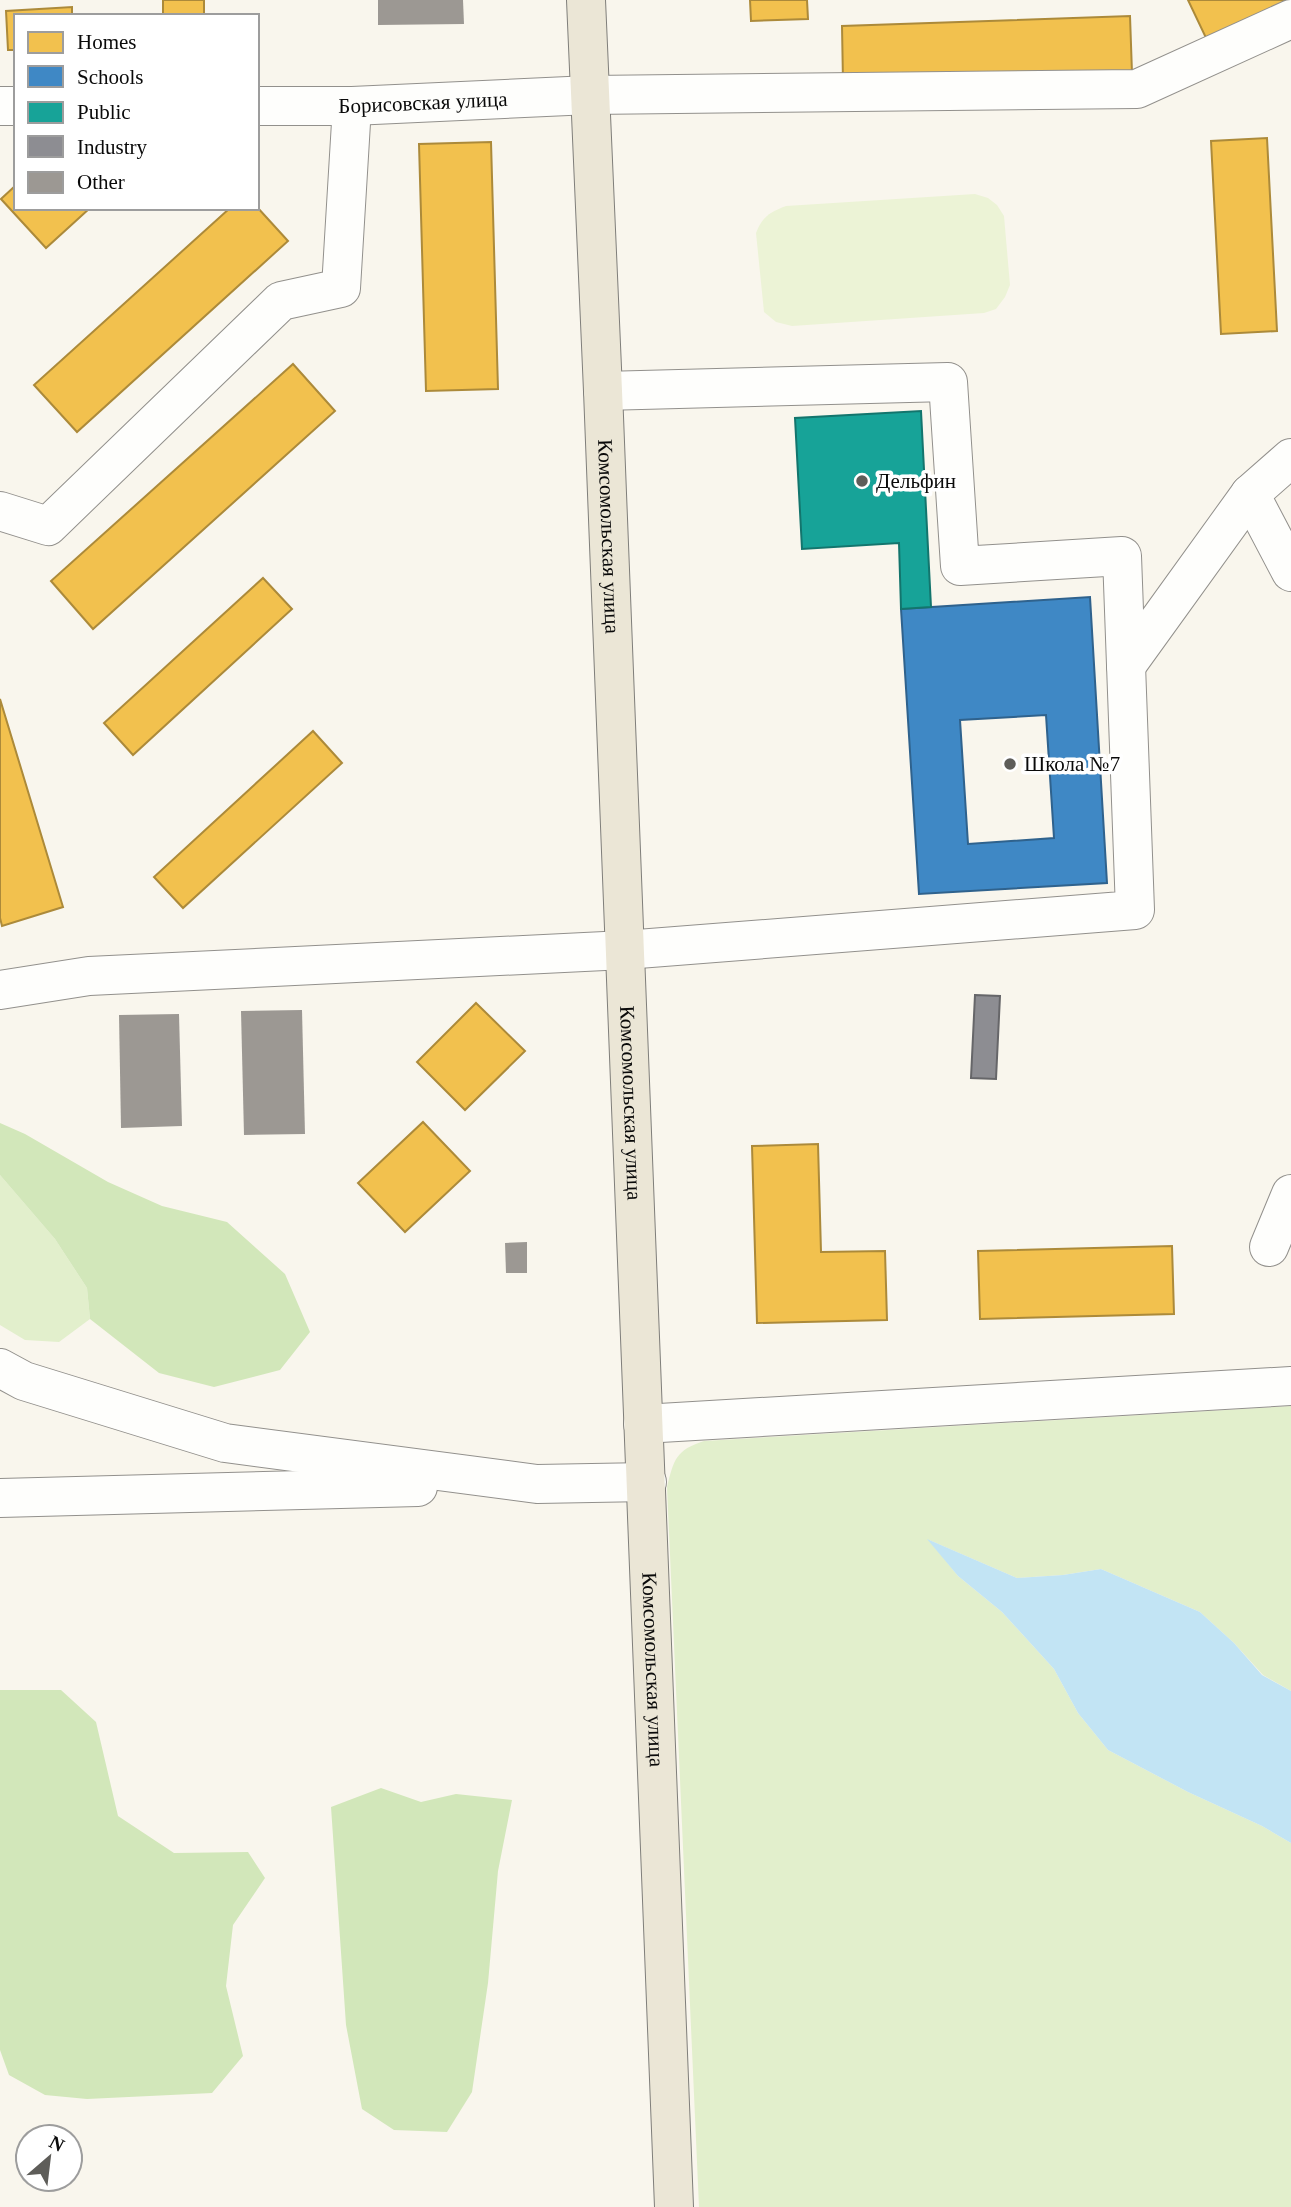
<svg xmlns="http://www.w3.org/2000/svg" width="1291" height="2207" viewBox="0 0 1291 2207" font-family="Georgia,serif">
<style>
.green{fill:#e2efcc}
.forest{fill:#d2e7ba}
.pitch{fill:#ecf3d6}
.water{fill:#c2e4f4}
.homes{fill:#f2c14e;stroke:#ac8a3a;stroke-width:2}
.schools{fill:#3f88c5;stroke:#2f628d;stroke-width:2;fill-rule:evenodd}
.public{fill:#17a398;stroke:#13756d;stroke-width:2}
.industry{fill:#8d8d92;stroke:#666669;stroke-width:2}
.building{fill:#9c9893}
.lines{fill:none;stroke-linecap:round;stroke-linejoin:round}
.minor-casing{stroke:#92908c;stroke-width:40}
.major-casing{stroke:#7f7e7a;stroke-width:40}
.minor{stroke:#fefefc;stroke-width:38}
.major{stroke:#ebe6d6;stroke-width:38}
.poi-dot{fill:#5e5d59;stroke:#fff;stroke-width:2.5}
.labels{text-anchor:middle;stroke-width:7;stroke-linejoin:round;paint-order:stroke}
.street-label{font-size:21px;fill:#0a0a0a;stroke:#fff}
.poi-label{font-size:21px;fill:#0a0a0a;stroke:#fff;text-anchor:start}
</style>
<rect width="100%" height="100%" fill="#f9f6ed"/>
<!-- green -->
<g class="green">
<polygon points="0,1175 55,1239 87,1288 90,1319 59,1342 25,1340 0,1325"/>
<path d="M1291 1406V1691L1263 1675 1234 1643 1200 1612 1101 1569 1063 1575 1017 1578 929 1540 958 1576 1002 1612 1054 1669 1078 1713 1108 1750 1188 1792 1262 1826 1291 1843V2207H699L667 1487C674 1459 676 1450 704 1441Z"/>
</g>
<!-- forest -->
<g class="forest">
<polygon points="0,1123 25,1134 108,1182 162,1206 227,1222 285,1274 310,1332 280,1370 214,1387 159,1373 90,1319 87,1288 55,1239 0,1175"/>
<polygon points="0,1690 61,1690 96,1722 118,1816 174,1853 248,1852 265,1878 233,1925 226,1986 243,2056 212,2093 87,2099 45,2095 9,2075 0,2050"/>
<polygon points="381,1788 421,1802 456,1794 512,1800 498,1871 488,1983 472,2092 447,2132 394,2130 362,2109 346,2025 331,1807"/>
</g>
<!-- pitch -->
<path class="pitch" d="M975 194 988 198 997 205 1004 216 1010 285 1005 297 996 309 984 313 792 326 776 322 764 312 756 233C762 217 770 212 786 206Z"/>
<!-- water -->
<polygon class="water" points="927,1539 1017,1578 1063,1575 1101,1569 1200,1612 1234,1643 1262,1675 1291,1691 1291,1843 1262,1826 1188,1792 1108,1750 1078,1713 1054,1669 1002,1612 958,1576"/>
<!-- homes -->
<g class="homes">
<rect x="163" y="0" width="41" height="16"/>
<polygon points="750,0 807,0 808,19 751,21"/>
<polygon points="1188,0 1291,0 1207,40"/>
<polygon points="72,7 72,16 16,16 16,50 8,50 6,11"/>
<polygon points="1130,16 1132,73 843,82 842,26"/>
<polygon points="1267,138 1277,331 1221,334 1211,141"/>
<polygon points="491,142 498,389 426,391 419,144"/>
<polygon points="16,185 16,208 90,208 46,248 1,199"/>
<polygon points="257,207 288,241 77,432 34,385 230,208"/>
<polygon points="293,364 335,411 93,629 51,581"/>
<polygon points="263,578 292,609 133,755 104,723"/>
<polygon points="0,699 63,907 2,926 0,918"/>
<polygon points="313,731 342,763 183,908 154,877"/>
<polygon points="476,1003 525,1051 465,1110 417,1062"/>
<polygon points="423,1122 470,1171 405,1232 358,1183"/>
<polygon points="818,1144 821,1252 885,1251 887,1320 757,1323 752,1146"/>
<polygon points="1172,1246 1174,1314 980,1319 978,1251"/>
</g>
<!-- schools -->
<path class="schools" d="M1090 597 1107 883 919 894 901 609ZM1046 715 1054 838 968 844 960 720Z"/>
<!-- public -->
<polygon class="public" points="921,411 931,607 901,609 899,543 802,549 795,418"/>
<!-- industry -->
<polygon class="industry" points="975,995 1000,996 996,1079 971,1078"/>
<!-- building -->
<g class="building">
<polygon points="378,0 463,0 464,24 378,25"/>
<polygon points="302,1010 305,1134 244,1135 241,1011"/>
<polygon points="179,1014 182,1126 121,1128 119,1015"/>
<polygon points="527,1242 527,1273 506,1273 505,1243"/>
</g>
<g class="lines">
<!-- minor casing -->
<g class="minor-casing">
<g id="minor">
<polyline points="0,106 16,106"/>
<path id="s1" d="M257 106H352L590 95 1137 89 1291 19"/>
<polyline points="1291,458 1250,494 1291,572"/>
<polyline points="0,511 48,526 281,301 341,288 352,106"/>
<polyline points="1126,666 1250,494"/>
<polyline points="0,990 89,976 625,950 1135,910 1122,556 960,566 948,382 603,391"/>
<polyline points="1269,1247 1291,1194"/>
<polyline points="0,1368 24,1381 225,1443 537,1484 647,1482"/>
<polyline points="643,1424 1291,1386"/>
<polyline points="0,1498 418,1487"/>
</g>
</g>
<!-- major casing -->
<g class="major-casing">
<g id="major">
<path id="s2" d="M586 0 603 391 674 2207"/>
</g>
</g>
<!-- minor -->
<use href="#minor" class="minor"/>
<!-- major -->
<use href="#major" class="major"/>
</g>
<!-- markers -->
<g class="poi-dot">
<circle cx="862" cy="481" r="7"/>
<circle cx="1010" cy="764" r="7"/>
</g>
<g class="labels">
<!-- street labels -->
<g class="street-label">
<text dy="7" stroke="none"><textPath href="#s1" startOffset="166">Борисовская улица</textPath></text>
<text dy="7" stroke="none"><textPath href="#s2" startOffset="537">Комсомольская улица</textPath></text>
<text dy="7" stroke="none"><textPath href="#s2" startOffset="1104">Комсомольская улица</textPath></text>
<text dy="7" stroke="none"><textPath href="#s2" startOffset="1671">Комсомольская улица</textPath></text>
</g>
<!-- poi labels -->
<g class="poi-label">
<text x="876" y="488">Дельфин</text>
<text x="1024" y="771">Школа №7</text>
</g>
</g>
<!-- legend -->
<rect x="14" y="14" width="245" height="196" fill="#ffffff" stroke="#9d9d9d" stroke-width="2"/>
<rect x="28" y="32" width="35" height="21" fill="#f2c14e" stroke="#9d9d9d" stroke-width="2"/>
<text x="77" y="49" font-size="21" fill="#0a0a0a">Homes</text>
<rect x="28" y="66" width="35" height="21" fill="#3f88c5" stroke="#9d9d9d" stroke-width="2"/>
<text x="77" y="84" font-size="21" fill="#0a0a0a">Schools</text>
<rect x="28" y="102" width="35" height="21" fill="#17a398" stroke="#9d9d9d" stroke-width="2"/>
<text x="77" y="119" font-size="21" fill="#0a0a0a">Public</text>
<rect x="28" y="136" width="35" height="21" fill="#8d8d92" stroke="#9d9d9d" stroke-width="2"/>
<text x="77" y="154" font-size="21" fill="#0a0a0a">Industry</text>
<rect x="28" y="172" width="35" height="21" fill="#9c9893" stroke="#9d9d9d" stroke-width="2"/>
<text x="77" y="189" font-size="21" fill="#0a0a0a">Other</text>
<!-- north arrow -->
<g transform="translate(49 2158) rotate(28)"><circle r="33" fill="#ffffff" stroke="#9d9d9d" stroke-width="2"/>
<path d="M0-5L12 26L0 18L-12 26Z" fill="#5e5d59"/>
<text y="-10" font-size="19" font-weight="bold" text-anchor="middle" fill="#0a0a0a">N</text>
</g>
</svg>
